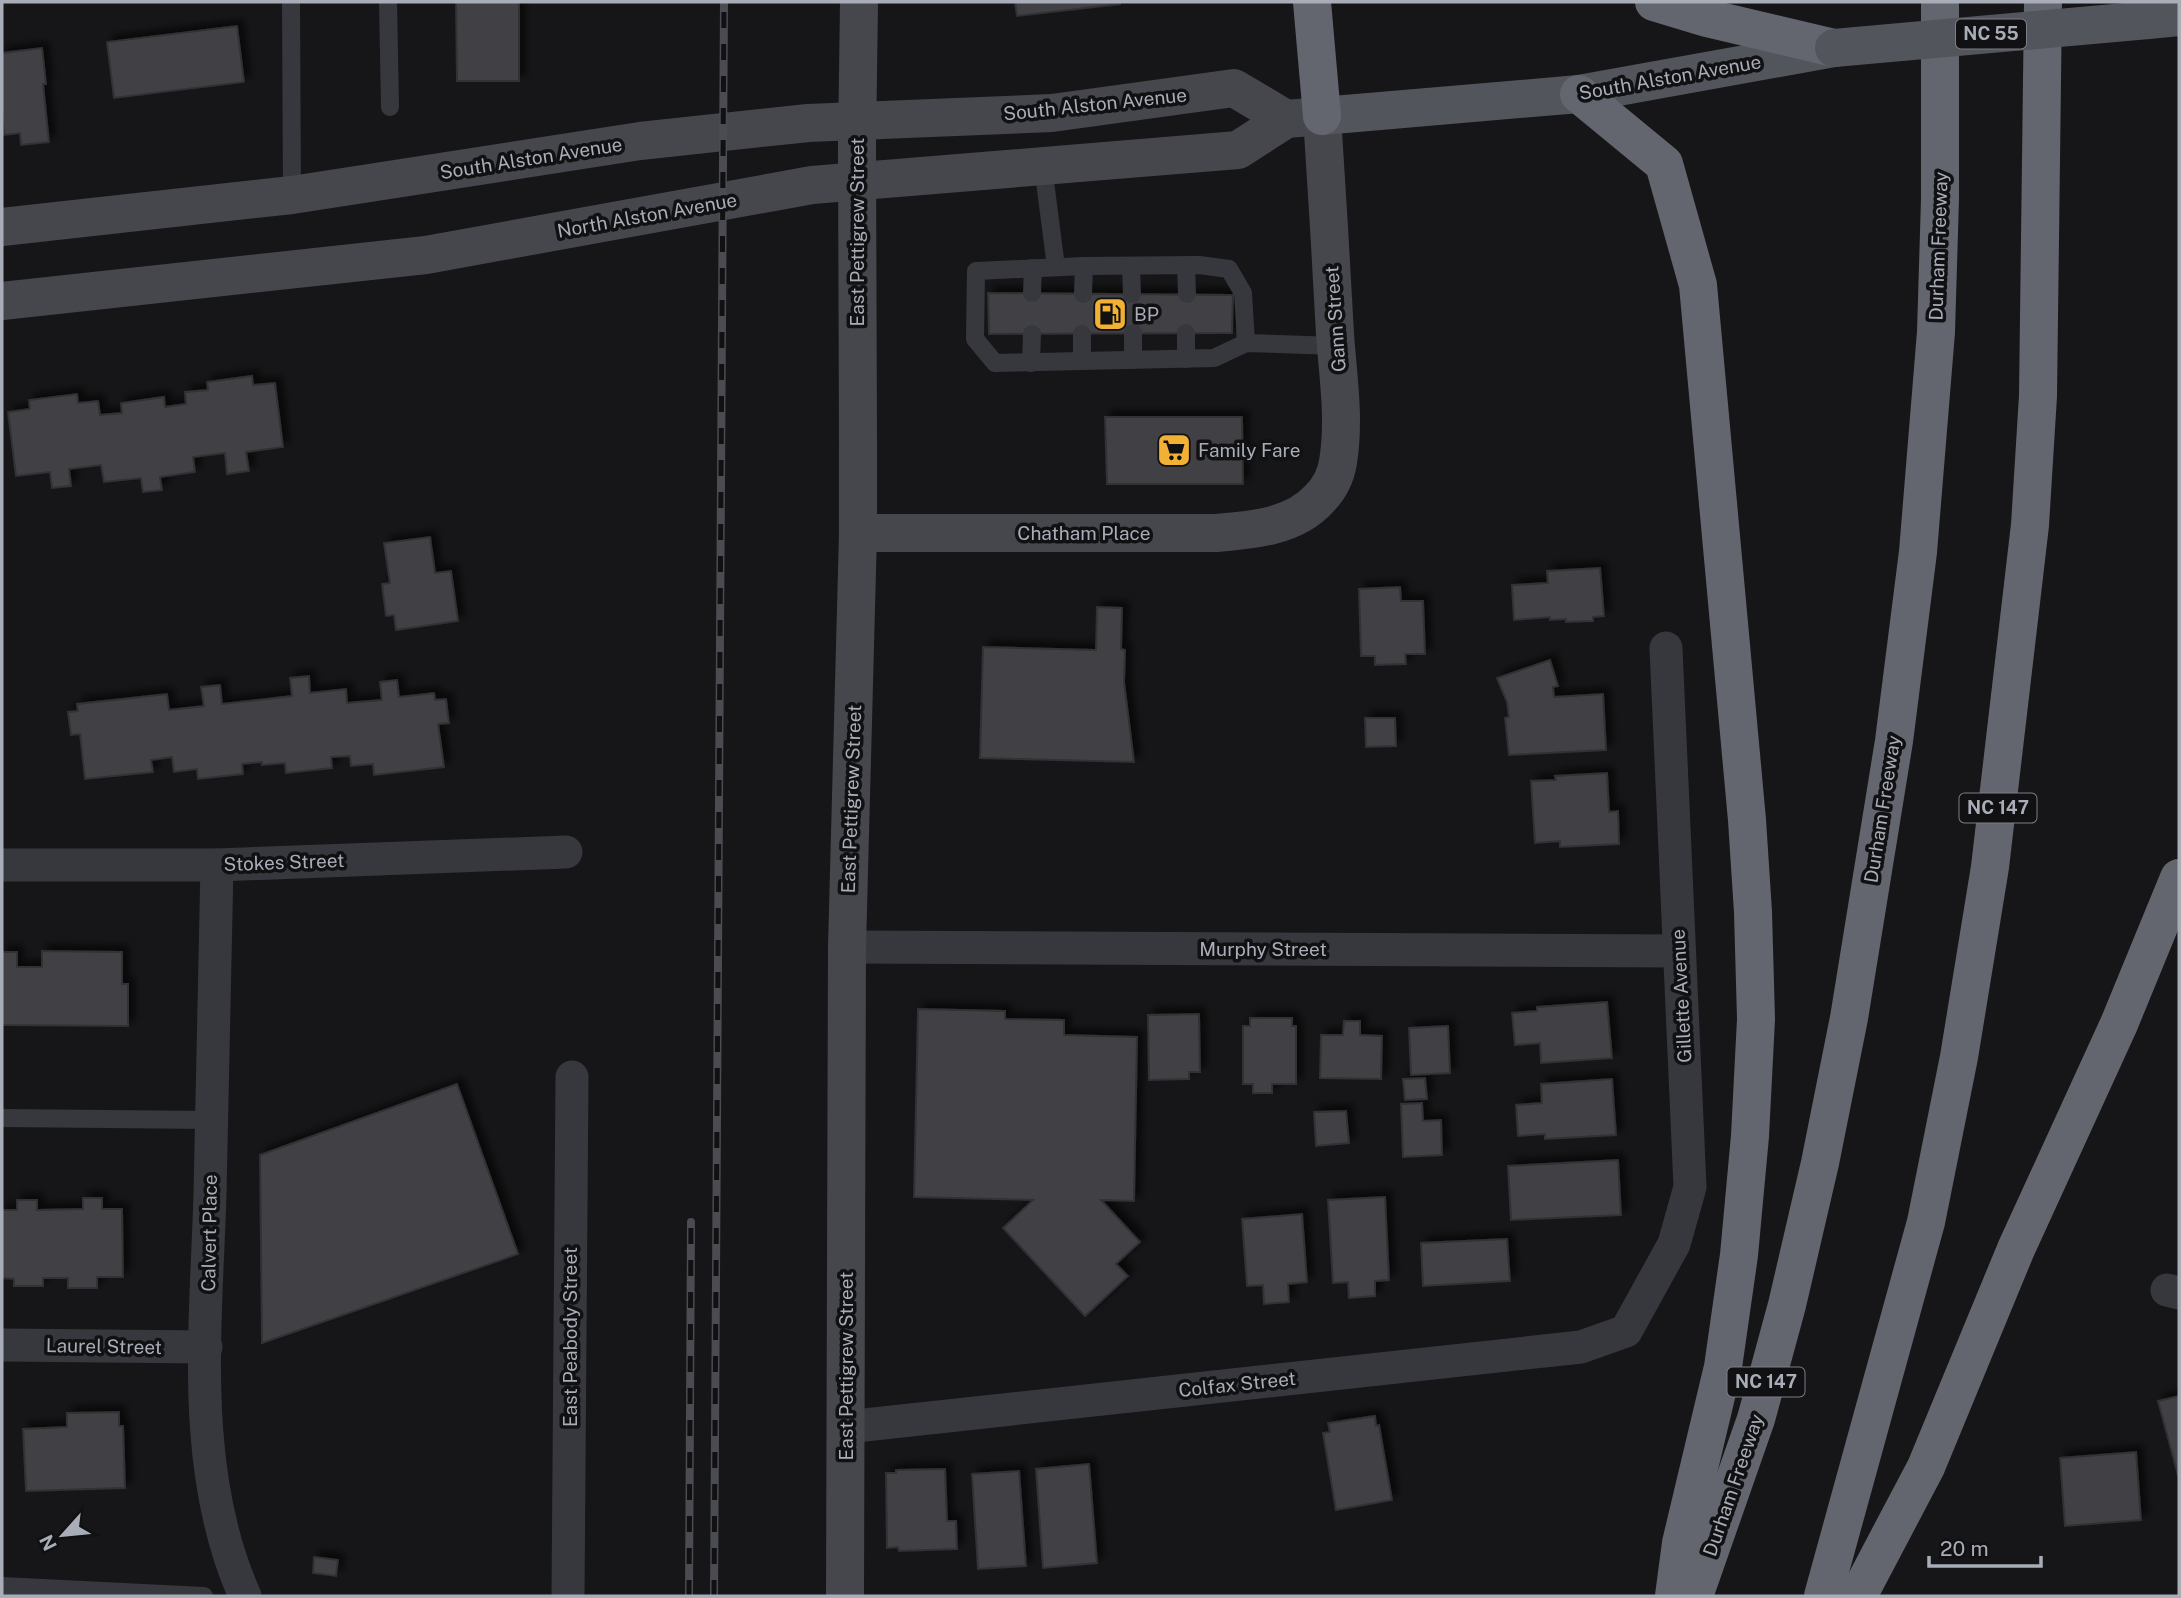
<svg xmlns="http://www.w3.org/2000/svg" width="2181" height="1598" viewBox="0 0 2181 1598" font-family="'Public Sans',sans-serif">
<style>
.building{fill:#404145;stroke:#303034;stroke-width:2;filter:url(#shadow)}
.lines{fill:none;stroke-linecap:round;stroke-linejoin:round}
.lane{stroke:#37383d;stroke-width:18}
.street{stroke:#37383d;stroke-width:33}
.secondary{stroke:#45474d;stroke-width:38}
.primary{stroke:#53555c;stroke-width:38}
.highway{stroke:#63666e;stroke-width:38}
.rail-casing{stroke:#4a4c52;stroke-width:8}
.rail{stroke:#111113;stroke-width:5;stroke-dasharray:16;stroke-linecap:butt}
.secondary-bridge{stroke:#45474d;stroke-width:38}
.primary-bridge{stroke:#53555c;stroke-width:38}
.labels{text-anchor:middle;stroke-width:7;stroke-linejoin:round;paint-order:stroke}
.shield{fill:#111113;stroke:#7b7e86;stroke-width:2}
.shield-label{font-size:18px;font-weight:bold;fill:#a8adb8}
.street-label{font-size:19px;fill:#a8adb8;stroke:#111113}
.poi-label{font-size:19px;fill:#a8adb8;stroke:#111113;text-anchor:start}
</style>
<defs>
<filter id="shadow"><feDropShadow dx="6" dy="-6" stdDeviation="3.5" flood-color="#0009"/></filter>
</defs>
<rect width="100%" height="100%" fill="#161618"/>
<!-- building -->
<g class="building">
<polygon points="456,2 519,2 519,81 457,81"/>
<polygon points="1015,2 1120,2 1120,4 1017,16"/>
<polygon points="237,26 244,82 114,98 107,42"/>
<polygon points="42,48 46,84 43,84 49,142 21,145 20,133 4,135 2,111 2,53"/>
<polygon points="988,293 1233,295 1232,333 989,334"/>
<polygon points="252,376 253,385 275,383 283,447 246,452 249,471 227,474 225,453 193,457 195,472 160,477 162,490 143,492 141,478 104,482 101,465 69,469 71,486 52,488 50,472 16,476 8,412 30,409 29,400 77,394 78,403 98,401 100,415 122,413 121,403 164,397 165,407 186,404 185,392 208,390 207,382"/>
<polygon points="1105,417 1242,417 1243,484 1107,484"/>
<polygon points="430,537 435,573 451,571 458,621 396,630 394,615 386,616 382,584 390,583 384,543"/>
<polygon points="1600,568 1604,616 1593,617 1593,621 1566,622 1566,619 1550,620 1550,617 1514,620 1512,585 1548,583 1547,571"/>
<polygon points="1400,587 1401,601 1423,601 1425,654 1405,654 1406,664 1375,665 1375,656 1361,656 1359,589"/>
<polygon points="1097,607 1122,608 1121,649 1125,650 1124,682 1134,762 980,758 983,647 1096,650"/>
<polygon points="1550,660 1558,686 1553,687 1554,697 1603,694 1606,750 1509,755 1505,718 1509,717 1507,702 1497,678"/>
<polygon points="309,676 310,693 346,689 347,703 382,700 380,682 397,680 399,697 434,693 435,700 446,699 449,723 438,724 444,767 374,775 373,764 351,766 350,756 331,757 332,768 286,773 285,763 262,765 262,762 242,764 243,774 198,779 197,769 174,772 172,757 151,760 153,772 85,779 80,734 71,735 68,712 78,711 77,704 167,694 169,710 204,706 201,687 220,685 222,704 292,696 290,678"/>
<polygon points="1365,718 1395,718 1396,746 1366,747"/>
<polygon points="1607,773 1609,812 1618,811 1619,844 1560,847 1560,841 1535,843 1531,781 1556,780 1555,776"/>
<polygon points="42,951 122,952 122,984 128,984 128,1026 2,1025 2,952 17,952 17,967 42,967"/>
<polygon points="1607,1002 1612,1058 1541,1063 1540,1043 1515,1045 1512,1013 1537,1011 1537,1007"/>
<polygon points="918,1009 1005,1011 1005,1019 1064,1020 1064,1035 1137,1037 1134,1201 1101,1200 1140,1242 1116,1264 1128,1276 1085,1316 1003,1228 1033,1200 914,1197"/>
<polygon points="1199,1014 1200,1072 1189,1072 1189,1079 1149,1080 1148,1015"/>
<polygon points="1250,1018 1292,1018 1292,1026 1296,1026 1296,1084 1272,1084 1272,1093 1253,1093 1253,1084 1243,1084 1243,1026 1250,1026"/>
<polygon points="1344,1021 1360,1021 1360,1035 1382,1036 1381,1079 1320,1078 1321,1035 1343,1035"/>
<polygon points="1448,1026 1450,1073 1411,1075 1409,1028"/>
<polygon points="1425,1078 1427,1099 1405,1100 1403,1079"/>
<polygon points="1612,1079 1616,1135 1545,1139 1545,1134 1518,1136 1516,1105 1542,1103 1541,1084"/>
<polygon points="457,1084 518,1254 262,1343 260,1155"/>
<polygon points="1422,1103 1423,1121 1441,1120 1442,1155 1403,1157 1401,1104"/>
<polygon points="1346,1111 1349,1143 1316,1146 1314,1112"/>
<polygon points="1618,1160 1621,1215 1511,1220 1508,1166"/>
<polygon points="1385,1197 1389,1280 1375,1281 1375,1296 1349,1298 1348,1282 1333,1283 1328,1200"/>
<polygon points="83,1198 102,1198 102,1209 122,1209 123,1277 97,1277 97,1288 68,1288 68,1278 43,1278 43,1286 14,1286 14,1279 2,1278 2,1210 17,1210 17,1200 37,1200 37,1210 83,1209"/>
<polygon points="1302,1214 1307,1282 1288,1284 1289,1302 1264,1304 1263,1285 1247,1286 1242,1219"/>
<polygon points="1507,1239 1510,1281 1423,1286 1421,1243"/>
<polygon points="2179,1396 2179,1479 2158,1401"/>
<polygon points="119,1412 119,1426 123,1426 125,1488 26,1491 23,1429 67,1427 67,1413"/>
<polygon points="1375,1416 1376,1426 1379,1425 1392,1500 1336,1510 1323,1433 1330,1432 1328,1423"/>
<polygon points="2136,1452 2141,1520 2065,1526 2060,1458"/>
<polygon points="1089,1464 1097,1563 1043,1568 1036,1469"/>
<polygon points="945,1469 947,1521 956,1521 957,1549 899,1551 898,1547 887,1548 886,1473 896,1473 896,1470"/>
<polygon points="1019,1471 1026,1566 978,1569 972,1474"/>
<polygon points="314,1557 338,1560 336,1576 313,1573"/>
</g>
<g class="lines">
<!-- lane -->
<g class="lane">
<polyline points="291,2 292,195"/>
<polyline points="388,2 390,107"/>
<polyline points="1043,166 1056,267"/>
<polyline points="1186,265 1187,294"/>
<polyline points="1131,266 1132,294"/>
<polyline points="1032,293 1033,268"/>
<polyline points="1083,294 1084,266"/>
<polyline points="1133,333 1133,360"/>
<polyline points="1186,333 1186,359"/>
<polyline points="1082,334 1082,361"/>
<polyline points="1246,343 1243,293 1229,269 1199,265 1084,266 976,271 975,339 995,363 1214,358 1246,343 1336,346"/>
<polyline points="1031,363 1032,334"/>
<polyline points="2,1118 211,1120"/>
<polyline points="2,1586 204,1596"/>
</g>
<!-- street -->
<g class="street">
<polyline points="2,865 217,865 566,852"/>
<path d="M217 865C214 974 212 1084 210 1194 206 1327 189 1471 245 1596"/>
<polyline points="847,947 1679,951"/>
<polyline points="2167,1290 2179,1293"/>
<polyline points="2,1345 206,1347"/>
<polyline points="846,1427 1581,1347 1626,1331 1674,1244 1690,1187 1666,648"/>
<polyline points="568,1596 572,1077"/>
</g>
<!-- secondary -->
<g class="secondary">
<path d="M2 227 292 195 640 141 808 123 1052 113 1234 88 1286 119 1322 116C1327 189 1331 261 1335 334 1338 377 1345 419 1338 462 1336 475 1329 489 1319 499 1294 527 1251 530 1216 533H858"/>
<polyline points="2,301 426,255 812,185 1238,150 1286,119"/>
<polyline points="845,1596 847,947 858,533 858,441"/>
</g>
<!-- primary -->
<g class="primary">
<polyline points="2148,20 2179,17"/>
<polyline points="1322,116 1579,94 1834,48"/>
</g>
<!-- highway -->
<g class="highway">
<polyline points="1312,2 1322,116"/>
<polyline points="1654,2 1707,18 1834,48"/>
<polyline points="1579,94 1664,164 1698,285 1747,820 1753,912 1756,1019 1750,1136 1739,1255 1723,1367 1681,1543 1674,1596"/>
<polyline points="1694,1596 1756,1419 1787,1305 1820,1163 1849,1018 1894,741 1918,552 1936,332 1940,199 1940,2"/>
<polyline points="1823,1596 1926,1222 1959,1057 1990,867 2030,525 2038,396 2043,2"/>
<polyline points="1858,1596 1926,1467 2016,1249 2119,1024 2179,878"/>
</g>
<!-- rail casing -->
<g class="rail-casing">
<g id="rail">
<polyline points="689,1596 691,1222"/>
<polyline points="714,1596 724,2"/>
</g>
</g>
<!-- rail -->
<use href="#rail" class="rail"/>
<!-- secondary-bridge -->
<polyline class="secondary-bridge" points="858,441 857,146 859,2"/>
<!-- primary-bridge -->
<polyline class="primary-bridge" points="1834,48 2148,20"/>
</g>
<!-- icons -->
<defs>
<g id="fuel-square" transform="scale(1.75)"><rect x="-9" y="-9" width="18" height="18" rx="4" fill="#f2b134" stroke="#111113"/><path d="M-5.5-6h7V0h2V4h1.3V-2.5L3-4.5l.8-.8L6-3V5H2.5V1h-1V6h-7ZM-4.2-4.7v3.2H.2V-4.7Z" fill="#111"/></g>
<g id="supermarket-square" transform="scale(1.75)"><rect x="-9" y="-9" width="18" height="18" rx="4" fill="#f2b134" stroke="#111113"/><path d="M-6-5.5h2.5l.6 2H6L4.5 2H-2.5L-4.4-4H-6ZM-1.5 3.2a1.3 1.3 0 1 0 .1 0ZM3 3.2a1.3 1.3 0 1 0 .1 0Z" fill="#111"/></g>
</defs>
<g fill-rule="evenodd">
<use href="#fuel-square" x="1110" y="314"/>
<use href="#supermarket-square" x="1174" y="450"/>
</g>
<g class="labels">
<!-- shield labels -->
<g class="shield">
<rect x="1956" y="19.5" width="70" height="29" rx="5"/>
<rect x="1959.5" y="793.5" width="77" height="29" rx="5"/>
<rect x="1727.5" y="1367.5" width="77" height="29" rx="5"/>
</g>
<g class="shield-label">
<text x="1991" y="40">NC 55</text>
<text x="1998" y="814">NC 147</text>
<text x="1766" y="1388">NC 147</text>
</g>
<!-- street labels -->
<g class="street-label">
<text transform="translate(1670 77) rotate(-10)" y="7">South Alston Avenue</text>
<text transform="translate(1095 104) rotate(-6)" y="7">South Alston Avenue</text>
<text transform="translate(531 158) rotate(-9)" y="7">South Alston Avenue</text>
<text transform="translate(647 215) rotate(-10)" y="7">North Alston Avenue</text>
<text transform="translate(857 232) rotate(-90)" y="7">East Pettigrew Street</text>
<text transform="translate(1938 246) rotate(-88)" y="7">Durham Freeway</text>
<text transform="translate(1335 319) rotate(-94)" y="7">Gann Street</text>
<text x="1084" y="540">Chatham Place</text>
<text transform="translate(851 799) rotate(-88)" y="7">East Pettigrew Street</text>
<text transform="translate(1882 809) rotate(-81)" y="7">Durham Freeway</text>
<text transform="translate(284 862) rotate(-2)" y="7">Stokes Street</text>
<text x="1263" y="956">Murphy Street</text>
<text transform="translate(1681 996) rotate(-93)" y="7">Gillette Avenue</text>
<text transform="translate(209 1233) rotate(-89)" y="7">Calvert Place</text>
<text transform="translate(570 1337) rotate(-90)" y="7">East Peabody Street</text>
<text transform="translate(104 1346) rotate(1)" y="7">Laurel Street</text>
<text transform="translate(846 1366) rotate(-90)" y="7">East Pettigrew Street</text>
<text transform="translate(1237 1384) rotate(-6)" y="7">Colfax Street</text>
<text transform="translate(1733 1485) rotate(-71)" y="7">Durham Freeway</text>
</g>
<!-- poi labels -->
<g class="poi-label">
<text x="1134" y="321">BP</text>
<text x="1198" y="457">Family Fare</text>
</g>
</g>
<!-- border -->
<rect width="2181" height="1598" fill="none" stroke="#a8adb8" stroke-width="7"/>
<!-- north arrow -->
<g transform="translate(63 1535) rotate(243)" stroke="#111113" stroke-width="5" paint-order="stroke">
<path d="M0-5L12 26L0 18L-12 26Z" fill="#a8adb8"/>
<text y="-10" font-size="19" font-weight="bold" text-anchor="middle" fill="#a8adb8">N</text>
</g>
<!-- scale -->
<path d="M1929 1556v10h112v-10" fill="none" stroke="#a8adb8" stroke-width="3.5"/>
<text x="1940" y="1556" font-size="21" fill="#a8adb8" stroke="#111113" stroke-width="5" paint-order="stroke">20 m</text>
</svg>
